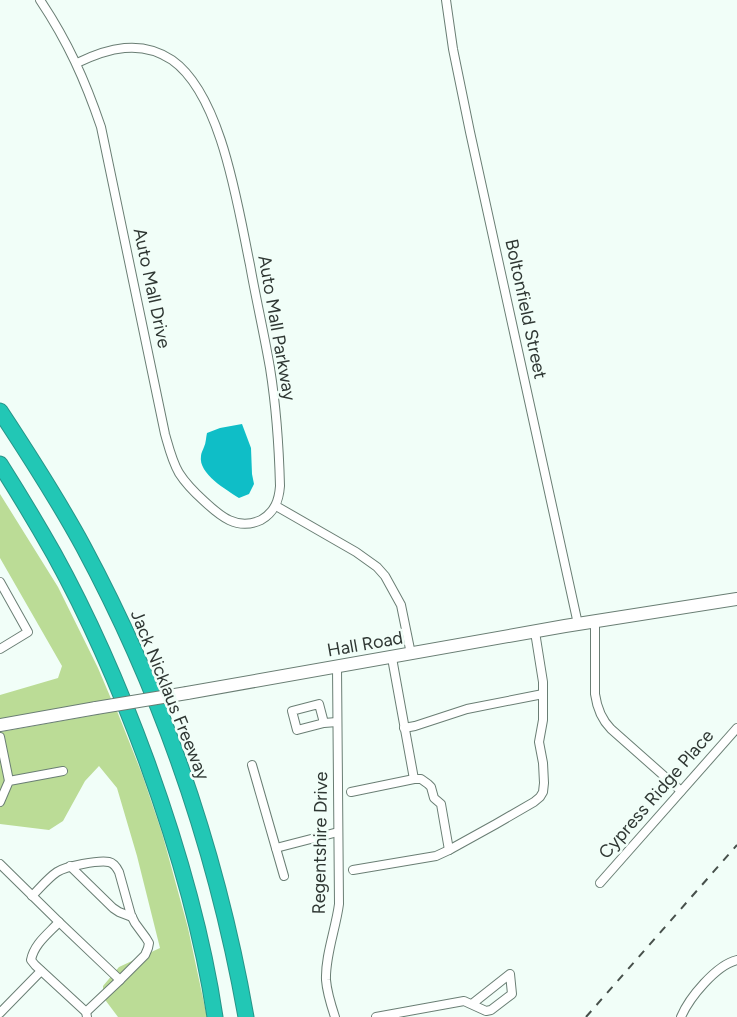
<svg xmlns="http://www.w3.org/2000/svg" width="737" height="1017" viewBox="0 0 737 1017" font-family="Figtree,sans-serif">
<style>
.green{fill:#bbdc96}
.water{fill:#0fbec7}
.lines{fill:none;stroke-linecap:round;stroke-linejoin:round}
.minor-casing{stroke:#6a7e74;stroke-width:10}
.secondary-casing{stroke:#6a7e74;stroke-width:14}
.motorway-casing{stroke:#279588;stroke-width:17}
.minor{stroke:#fff;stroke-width:8}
.secondary{stroke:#fff;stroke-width:12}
.motorway{stroke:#22c7b5;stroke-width:15}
.rail{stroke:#47504b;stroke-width:2;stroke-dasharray:8 8;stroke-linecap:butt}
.secondary-bridge-casing{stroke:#6a7e74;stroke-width:14;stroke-linecap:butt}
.secondary-bridge{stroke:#fff;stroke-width:12}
.labels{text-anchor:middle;stroke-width:5;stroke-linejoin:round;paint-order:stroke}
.street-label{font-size:18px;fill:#2f3733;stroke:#f1fef8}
</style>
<rect width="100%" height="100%" fill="#f1fef8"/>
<!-- green -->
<g class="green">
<polygon points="0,494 58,587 98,668 112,701 0,720 0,695 58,678 62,666 0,558"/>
<polygon points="117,711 142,774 162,833 188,928 207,1017 118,1017 103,997 103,986 119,967 160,948 137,856 117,788 99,766 85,781 63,821 49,830 0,824 0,732"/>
</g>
<!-- water -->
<path class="water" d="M242 424 251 448 252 474 254 484 249 494 239 498C227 490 198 474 201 456 201 453 203 450 204 447 206 443 206 437 207 433L220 428Z"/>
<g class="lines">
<!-- minor casing -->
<g class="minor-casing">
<g id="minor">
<path d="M40 0C68 42 85 80 101 127L165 434C169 448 172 461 179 473 186 484 194 492 204 501 220 516 237 531 261 520 275 512 279 500 280 486 279 447 276 406 270 368 264 333 256 299 250 265 238 208 222 95 172 60 141 39 108 48 77 63"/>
<polyline points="446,0 453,49 470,132 578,624"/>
<polyline points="276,506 356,552 377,567 385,576 401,605 411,654"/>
<polyline points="0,582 28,632 0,649"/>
<path d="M595 622V694C597 708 601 719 611 729L681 791"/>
<polyline points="392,658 414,779"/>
<polyline points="324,723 319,704 292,711 297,730 324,723 337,722"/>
<polyline points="404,728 415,726 467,709 543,694"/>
<polyline points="0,737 9,781"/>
<polyline points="252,765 284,876"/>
<polyline points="351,792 414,779 421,779 428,784 431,787 434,798 441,804 449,850"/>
<polyline points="0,802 9,781 63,771"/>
<polyline points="276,848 338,832"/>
<polyline points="0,864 59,922 120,980"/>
<polyline points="70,866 113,908 119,912 132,917"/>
<polyline points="353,870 436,856 449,850 496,824 534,802 540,797 543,792 544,783 543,763 539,742 543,720 543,682 535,632"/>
<polyline points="600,883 737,728"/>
<path d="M32 896C40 888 48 878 57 872 66 866 99 860 109 862 114 863 117 868 119 872L131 915 135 923 146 938 149 943 148 948 145 955 120 980 86 1012"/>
<path d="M59 922C48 934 34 944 31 960L35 965 86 1012 87 1017"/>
<polyline points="0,1013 41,971"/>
<path d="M335 1017C331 1005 327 993 326 980 325 956 336 928 339 904L337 667"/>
<polyline points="376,1017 464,1001 486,1011 491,1010 512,994 510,974 472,1004"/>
<path d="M681 1017C689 998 716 965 737 960"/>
</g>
</g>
<!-- secondary casing -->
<g class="secondary-casing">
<g id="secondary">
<polyline points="187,693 565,626 737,599"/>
<polyline points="0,725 96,708"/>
</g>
</g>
<!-- motorway casing -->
<g class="motorway-casing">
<g id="motorway">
<path d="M0 411C29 455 58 500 83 546 162 693 217 853 246 1017"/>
<path d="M0 464C19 494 37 524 54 554 91 621 121 691 147 762 177 845 202 930 215 1017"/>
</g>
</g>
<!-- minor -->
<use href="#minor" class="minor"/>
<!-- secondary -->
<use href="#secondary" class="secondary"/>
<!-- motorway -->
<use href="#motorway" class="motorway"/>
<!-- rail -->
<polyline class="rail" points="586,1017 737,845"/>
<!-- secondary-bridge casing -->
<g class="secondary-bridge-casing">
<polyline id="secondary-bridge" points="96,708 187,693"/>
</g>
<!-- secondary-bridge -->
<use href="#secondary-bridge" class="secondary-bridge"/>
</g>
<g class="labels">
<!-- street labels -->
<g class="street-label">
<text transform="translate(152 288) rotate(78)" y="6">Auto Mall Drive</text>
<text transform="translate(526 309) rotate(78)" y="6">Boltonfield Street</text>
<text transform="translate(277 328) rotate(80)" y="6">Auto Mall Parkway</text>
<text transform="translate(365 644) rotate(-10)" y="6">Hall Road</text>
<text transform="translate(170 695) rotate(68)" y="6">Jack Nicklaus Freeway</text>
<text transform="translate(656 794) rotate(-49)" y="6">Cypress Ridge Place</text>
<text transform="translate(320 843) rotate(-89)" y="6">Regentshire Drive</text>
</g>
</g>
</svg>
